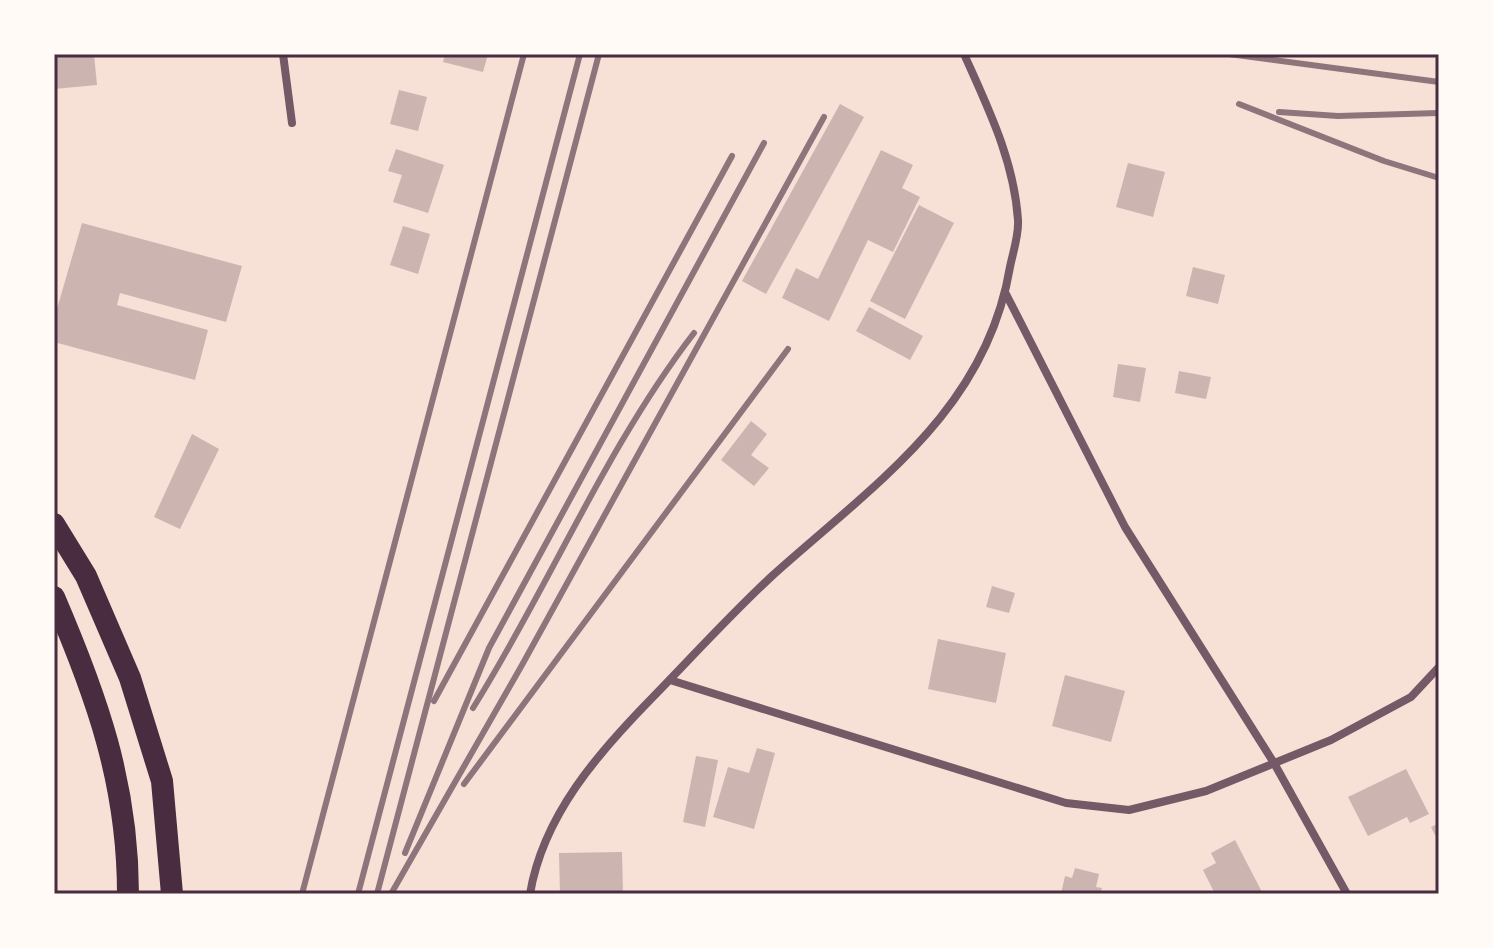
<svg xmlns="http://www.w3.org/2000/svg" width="1493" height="948" viewBox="0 0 1493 948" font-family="'Asap Condensed',sans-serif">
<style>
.building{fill:#ccb4b1}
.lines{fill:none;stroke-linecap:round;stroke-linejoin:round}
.minor{stroke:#755966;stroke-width:8}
.trunk{stroke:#4a2c40;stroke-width:22}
.rail{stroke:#8f747c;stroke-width:6}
.neatline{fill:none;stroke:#4a2c40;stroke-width:3}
</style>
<rect width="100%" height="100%" fill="#f7e1d7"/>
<!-- building -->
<g class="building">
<polygon points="54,54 94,54 97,85 54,89"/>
<polygon points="445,54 488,54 483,72 443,62"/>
<polygon points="399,90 427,97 418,131 390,124"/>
<polygon points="840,104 864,117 766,294 742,281"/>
<polygon points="396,149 444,165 428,213 393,202 402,175 388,171"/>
<polygon points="881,150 913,165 902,188 920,197 893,252 868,240 829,321 782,298 796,268 818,279"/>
<polygon points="1128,163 1165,172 1153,217 1116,207"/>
<polygon points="919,205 954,223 905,319 870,301"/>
<polygon points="82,223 242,266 226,322 120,293 117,305 208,330 195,380 54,342 54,319"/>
<polygon points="403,226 430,234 418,274 390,265"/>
<polygon points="1193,267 1225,275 1218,304 1186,296"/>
<polygon points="869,307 923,336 910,360 856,331"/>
<polygon points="1118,364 1146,368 1140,402 1113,397"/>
<polygon points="1179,371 1211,377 1206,399 1175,393"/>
<polygon points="751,421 767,434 751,455 769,468 754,486 721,460"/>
<polygon points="192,434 219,449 180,529 154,517"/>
<polygon points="992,586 1015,593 1009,613 986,607"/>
<polygon points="938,639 1006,653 996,703 928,689"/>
<polygon points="1065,675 1125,691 1111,742 1052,726"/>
<polygon points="757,748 775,753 754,829 713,817 728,767 749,773"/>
<polygon points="696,756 718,760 705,827 683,822"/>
<polygon points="1406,769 1429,814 1410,823 1407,817 1368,836 1348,797"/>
<polygon points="1439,823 1439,843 1431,827"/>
<polygon points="1235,840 1263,894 1215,894 1203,870 1216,863 1211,853"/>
<polygon points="622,852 623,894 560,894 559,853"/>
<polygon points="1075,868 1099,874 1096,887 1102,888 1100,894 1061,894 1065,876 1072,878"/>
</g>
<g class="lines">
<!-- minor -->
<g class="minor">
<polyline points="283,54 292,123"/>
<polyline points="1006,294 1125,527 1274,763 1347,894"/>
<polyline points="670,680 1066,803 1129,810 1206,791 1331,740 1411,697 1439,667"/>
<path d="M530 894C543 815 599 752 653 697 692 657 731 614 772 576 873 485 986 411 1010 267 1013 252 1019 235 1018 220 1014 160 988 108 964 54"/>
</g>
<!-- trunk -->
<g class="trunk">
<polyline points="54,524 86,576 130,678 162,781 172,894"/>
<path d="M54 597C97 697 128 784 128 894"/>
</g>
<!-- rail -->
<g class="rail">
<polyline points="1229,54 1439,82"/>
<polyline points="1239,104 1384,161 1439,178"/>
<polyline points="1279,112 1338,116 1439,113"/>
<polyline points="434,701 732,156"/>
<path d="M473 708C550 585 606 447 694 333"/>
<polyline points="464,784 788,349"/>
<polyline points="405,853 489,648 764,143"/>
<polyline points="302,894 524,54"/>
<polyline points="358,894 580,54"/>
<polyline points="377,894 599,54"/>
<polyline points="391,894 522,665 824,117"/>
</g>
</g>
<!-- border -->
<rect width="1493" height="948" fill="none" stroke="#fffaf5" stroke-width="112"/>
<rect x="56" y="56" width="1381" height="836" class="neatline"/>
</svg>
